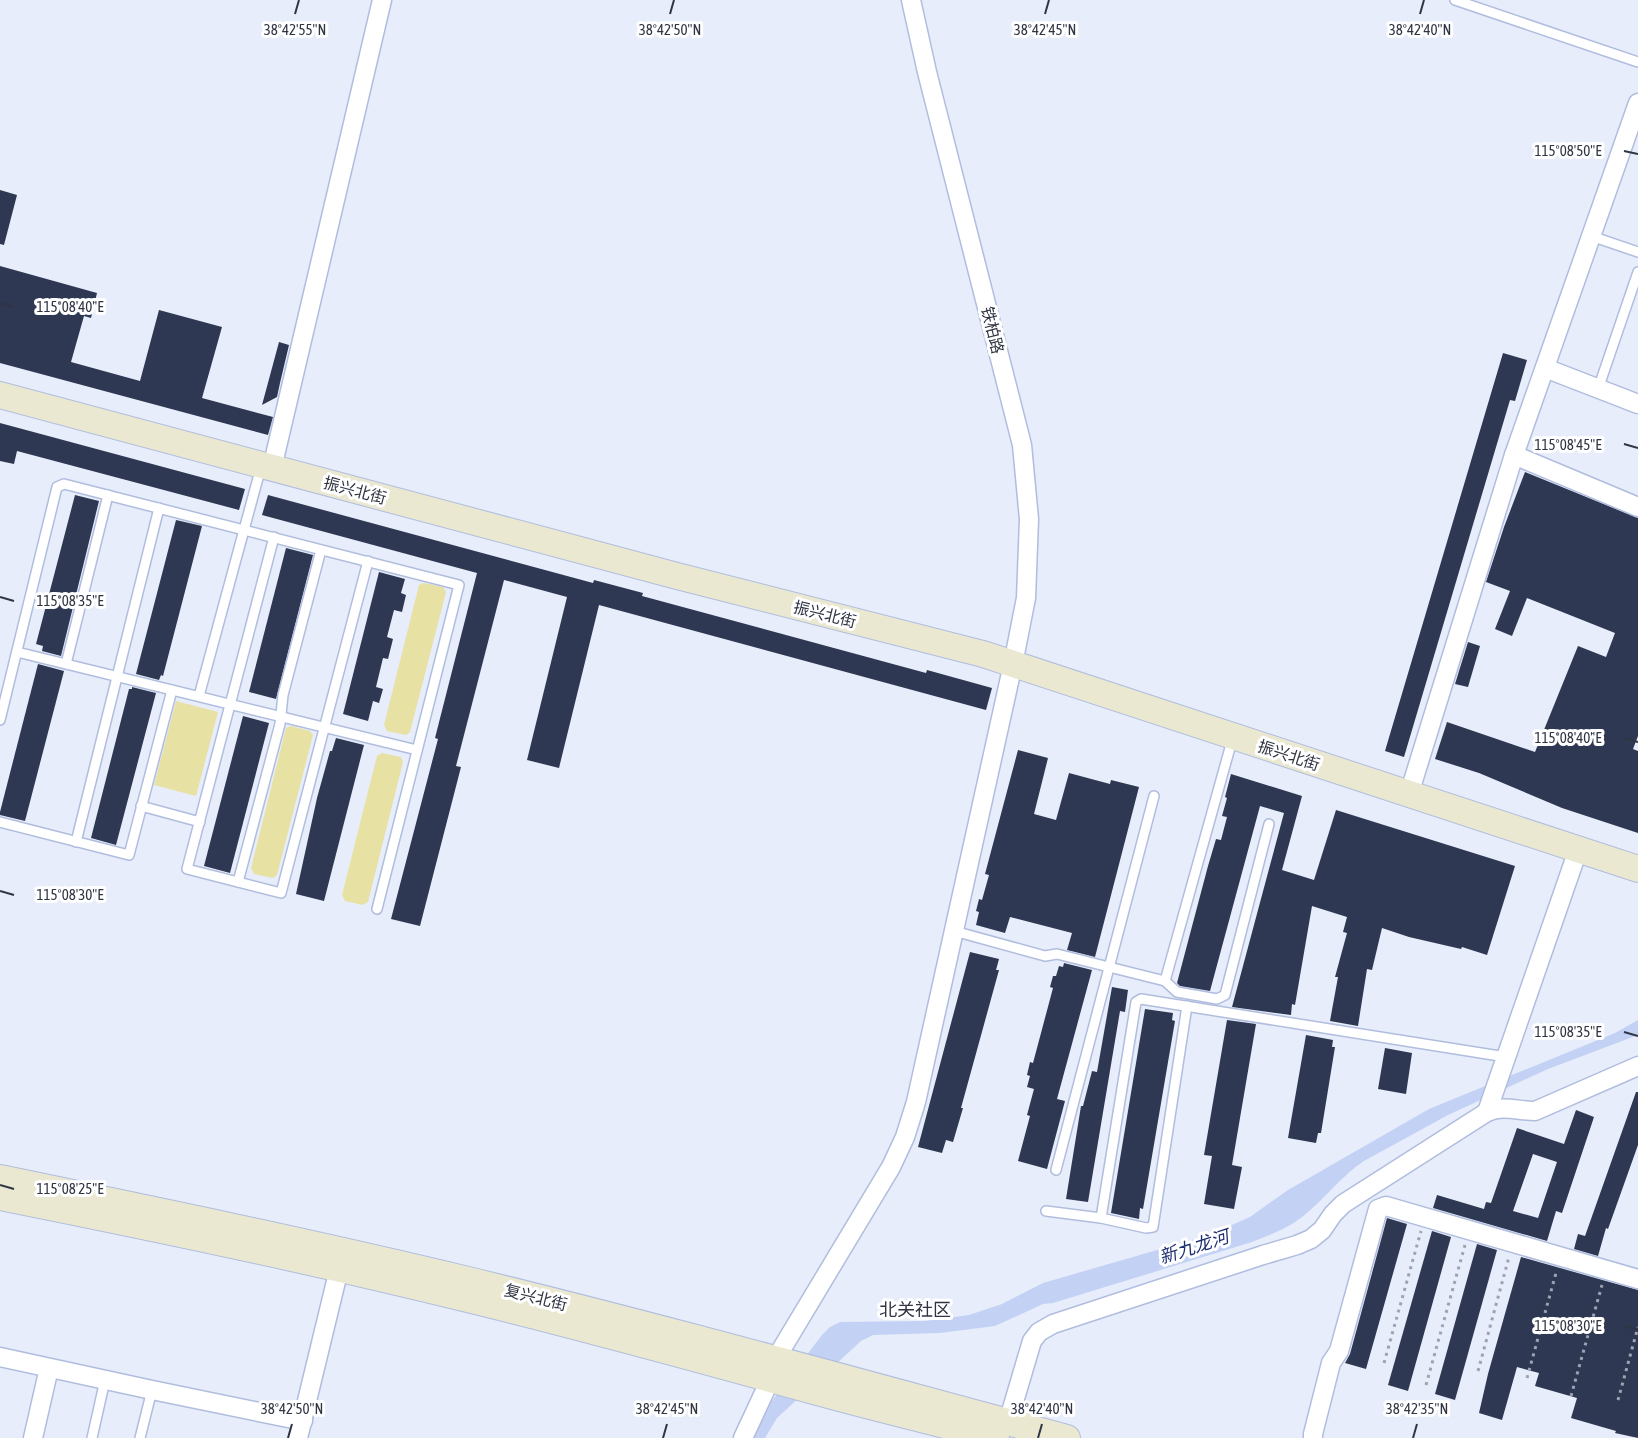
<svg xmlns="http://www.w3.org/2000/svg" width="1638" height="1438" viewBox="0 0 1638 1438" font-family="'Asap Condensed','Noto Sans SC',sans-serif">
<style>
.green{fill:#e7e1a4}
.water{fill:#c3d1f5}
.building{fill:#2e3853;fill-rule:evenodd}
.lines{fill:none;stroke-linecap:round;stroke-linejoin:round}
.lane-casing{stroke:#b0bdde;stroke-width:12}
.street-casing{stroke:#b0bdde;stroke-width:21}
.secondary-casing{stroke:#b0bdde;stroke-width:28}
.path{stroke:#9da3b0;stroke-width:3;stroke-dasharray:3 4.5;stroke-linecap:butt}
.lane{stroke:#fff;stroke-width:9}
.street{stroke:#fff;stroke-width:18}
.secondary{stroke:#eae8d1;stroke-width:26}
.ticks{fill:none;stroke:#303543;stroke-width:2}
.labels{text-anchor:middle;stroke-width:6;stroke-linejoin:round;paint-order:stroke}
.street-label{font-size:16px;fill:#303543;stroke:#fff}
.water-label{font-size:18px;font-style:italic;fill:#1e2f71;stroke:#fff}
.neighbourhood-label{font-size:18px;fill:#303543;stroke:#fff}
.ticks-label{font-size:15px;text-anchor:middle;fill:#303543;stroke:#fff;stroke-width:6;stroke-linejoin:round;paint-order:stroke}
</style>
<rect width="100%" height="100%" fill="#e7edfa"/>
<!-- green -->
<g class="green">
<polygon points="424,583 443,587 446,592 410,732 406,735 387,731 384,725 419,585"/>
<polygon points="176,701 218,712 196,796 154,785"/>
<polygon points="291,726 310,731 313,735 277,875 273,878 254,874 251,868 286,728"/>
<polygon points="382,753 401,757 403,762 368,902 363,905 345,901 342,895 377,756"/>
</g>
<!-- water -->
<path class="water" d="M1638 1020V1035L1548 1069 1448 1115 1364 1161C1341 1176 1324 1200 1302 1217 1287 1229 1269 1235 1252 1242L1053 1303 1043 1304 995 1326 940 1333 873 1335 861 1341 777 1418 765 1438H749L756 1422 822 1335 830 1327 840 1322 925 1321 969 1315 1002 1304 1043 1283 1209 1235 1250 1217 1288 1190 1429 1109 1615 1033Z"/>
<!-- building -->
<g class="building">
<polygon points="0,190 17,195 4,245 0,244"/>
<polygon points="0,266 97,293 91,318 84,316 71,362 140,381 159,310 222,327 202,398 273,417 268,435 0,363"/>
<polygon points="279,342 289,345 280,383 277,397 262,405"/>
<polygon points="1503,353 1527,360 1515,401 1510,400 1404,757 1385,751"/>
<polygon points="0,423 245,489 239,510 17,451 14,464 0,461"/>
<polygon points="1525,472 1638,518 1638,736 1633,749 1638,751 1638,833 1562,808 1479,773 1435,759 1447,722 1535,752 1578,646 1606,657 1615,633 1527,598 1512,636 1495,629 1510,591 1486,582 1504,527"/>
<polygon points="75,495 99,501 61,656 42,651 43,646 36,644"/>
<polygon points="268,495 593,583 594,580 643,593 642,596 926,673 927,670 992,688 986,710 599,605 559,768 527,760 567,597 504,580 456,766 461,767 420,926 391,919 438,739 435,738 477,573 262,515"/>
<polygon points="176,520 202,526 163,676 161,675 159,680 136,674"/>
<polygon points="286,548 313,555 276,699 249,692"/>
<polygon points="379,572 405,579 401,593 406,595 402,612 394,610 387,637 393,639 388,659 383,658 376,687 383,689 379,703 373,701 368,721 343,714"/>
<polygon points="1468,642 1480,646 1468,687 1455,684"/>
<polygon points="38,664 64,671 25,821 0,815 0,812"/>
<polygon points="132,687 156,693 116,845 91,838 129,689 132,689"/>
<polygon points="243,716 269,723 230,873 204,866"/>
<polygon points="336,738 364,745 324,901 296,894 317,798 330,751 332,751"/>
<polygon points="1018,750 1048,758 1034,814 1056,820 1069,773 1110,784 1111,780 1139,787 1095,957 1067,950 1072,933 1010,917 1005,933 976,925 979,912 976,911 979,899 982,900 989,875 985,874"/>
<polygon points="1231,774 1302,796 1282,870 1314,880 1336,810 1515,866 1487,955 1462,947 1461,949 1409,937 1382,928 1372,970 1367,969 1358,1026 1330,1021 1338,977 1335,977 1347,933 1343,932 1347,917 1312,906 1295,1005 1292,1004 1291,1015 1232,1007 1284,813 1260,806 1210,991 1180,986 1177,983 1208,866 1216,839 1221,840 1227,817 1222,816 1227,798 1225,797"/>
<polygon points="970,952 999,959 996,970 999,970 961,1108 963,1108 953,1142 946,1140 942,1153 918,1147"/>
<polygon points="1064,963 1092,970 1057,1099 1065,1101 1047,1169 1018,1161 1030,1116 1027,1115 1034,1089 1027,1087 1030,1076 1027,1075 1030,1062 1033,1063 1053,988 1050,987 1053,976 1056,976 1059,966 1063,967"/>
<polygon points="1112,987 1128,990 1125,1012 1120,1011 1088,1202 1066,1199 1081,1106 1083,1106 1092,1071 1097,1072"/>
<polygon points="1145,1009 1173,1013 1172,1020 1175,1021 1143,1209 1140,1208 1139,1219 1111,1213"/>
<polygon points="1227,1020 1256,1024 1232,1165 1242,1167 1234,1209 1204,1204 1212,1156 1204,1155"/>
<polygon points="1306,1035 1333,1040 1332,1047 1335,1047 1321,1133 1318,1133 1316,1143 1288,1138"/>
<polygon points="1385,1048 1412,1053 1406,1094 1378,1089"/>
<polygon points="1636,1092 1638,1092 1638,1145 1608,1229 1606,1228 1598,1256 1574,1249 1578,1234 1585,1236"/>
<path d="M1576 1110 1594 1117 1562 1213 1556 1211 1547 1241 1433 1208 1437 1195 1484 1209 1486 1202 1491 1203 1517 1128 1564 1144ZM1533 1154 1557 1162 1538 1218 1513 1211Z"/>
<polygon points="1387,1218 1407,1224 1366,1369 1345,1363 1350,1354"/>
<polygon points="1432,1231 1451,1237 1408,1391 1388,1385"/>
<polygon points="1477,1244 1497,1250 1455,1400 1435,1394"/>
<polygon points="1521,1257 1638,1290 1638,1438 1615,1433 1616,1431 1571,1418 1577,1398 1535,1386 1539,1373 1517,1367 1502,1420 1479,1413 1488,1374"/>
</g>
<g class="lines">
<!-- lane casing -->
<g class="lane-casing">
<g id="lane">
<polyline points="1455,0 1638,62"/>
<polyline points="1591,236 1638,252"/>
<polyline points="1598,389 1638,272"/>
<polyline points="274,537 187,869 281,893 368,561"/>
<polyline points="17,652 417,750"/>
<polyline points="66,664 108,495"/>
<polyline points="199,696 261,467"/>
<polyline points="0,720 57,487 64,484 459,585 377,909"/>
<polyline points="141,806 200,822"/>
<polyline points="0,822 129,855 172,690"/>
<polyline points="76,842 159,508"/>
<polyline points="238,882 280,724 283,695 321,550"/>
<polyline points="954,931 1045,956 1057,954 1165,981 1233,737"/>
<polyline points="1165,981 1177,992 1217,999 1225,995 1269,824"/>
<polyline points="1056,1170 1154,796"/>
<polyline points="1046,1211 1101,1218 1146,1228 1153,1227 1187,1006"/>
<polyline points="1101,1218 1136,1002 1141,999 1506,1057"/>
<polyline points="92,1438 105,1380"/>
<polyline points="140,1438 152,1390"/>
</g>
</g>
<!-- street casing -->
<g class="street-casing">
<g id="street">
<polyline points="1545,368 1638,404"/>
<polyline points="1514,455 1638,507"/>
<polyline points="272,468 382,0"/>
<polyline points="1409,794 1514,455 1638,103"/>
<polyline points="1487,1112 1578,850"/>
<polyline points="0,1357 152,1390 303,1421"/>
<polyline points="775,1360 891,1167 905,1137 916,1102 1013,664 1026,598 1029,519 1022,445 927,72 911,0"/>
<path d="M1008 1422 1032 1341 1039 1332 1053 1324 1263 1255 1297 1245 1311 1239 1322 1230 1333 1214 1343 1204 1487 1112C1502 1105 1519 1111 1535 1111L1638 1066"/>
<polyline points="33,1438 49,1368"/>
<polyline points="298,1438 339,1269"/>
<polyline points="743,1438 771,1378"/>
<polyline points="1313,1438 1313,1434 1331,1363 1339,1351 1378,1209 1386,1206 1638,1279"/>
</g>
</g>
<!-- secondary casing -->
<g class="secondary-casing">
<g id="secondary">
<polyline points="0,395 677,576 983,654 1638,869"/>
<path d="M0 1178C155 1210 310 1242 464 1279 666 1328 866 1384 1067 1438"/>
<path d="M0 1197C155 1228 310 1260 463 1298 583 1327 702 1360 821 1393 879 1409 938 1423 996 1438"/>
</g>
</g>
<!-- path -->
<g class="path">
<polyline points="1384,1363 1421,1231"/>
<polyline points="1478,1371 1509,1257"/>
<polyline points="1527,1378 1556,1273"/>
<polyline points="1426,1385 1465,1245"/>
<polyline points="1571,1396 1602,1285"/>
<polyline points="1618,1400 1638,1327"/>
</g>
<!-- lane -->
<use href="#lane" class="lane"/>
<!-- street -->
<use href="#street" class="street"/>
<!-- secondary -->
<use href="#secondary" class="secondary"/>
</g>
<!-- ticks -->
<path class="ticks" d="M295 14 299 0M670 14 674 0M1045 14 1049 0M1420 14 1424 0M1624 151 1638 154M0 303 14 307M1624 444 1638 448M0 597 14 601M1624 738 1638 742M0 891 14 895M1624 1032 1638 1036M0 1185 14 1189M1624 1326 1638 1330M288 1438 292 1424M663 1438 667 1424M1038 1438 1042 1424M1413 1438 1417 1424"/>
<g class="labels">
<!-- street labels -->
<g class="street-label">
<text transform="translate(993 330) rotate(76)" y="6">铁柏路</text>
<text transform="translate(355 490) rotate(15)" y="6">振兴北街</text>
<text transform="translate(825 614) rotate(14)" y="6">振兴北街</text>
<text transform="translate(1289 755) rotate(18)" y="6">振兴北街</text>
<text transform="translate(536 1297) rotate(14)" y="6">复兴北街</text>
</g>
<!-- water labels -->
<g class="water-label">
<text transform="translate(1194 1247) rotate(-18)" y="6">新九龙河</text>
</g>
<!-- neighbourhood labels -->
<g class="neighbourhood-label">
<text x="915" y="1316">北关社区</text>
</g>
</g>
<g class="ticks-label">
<text x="670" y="35">38°42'50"N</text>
<text x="1045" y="35">38°42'45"N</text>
<text x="1420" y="35">38°42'40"N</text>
<text x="295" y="35">38°42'55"N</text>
<text x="1568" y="156">115°08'50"E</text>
<text x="70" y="312">115°08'40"E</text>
<text x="1568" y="450">115°08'45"E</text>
<text x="70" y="606">115°08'35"E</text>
<text x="1568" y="743">115°08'40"E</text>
<text x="70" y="900">115°08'30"E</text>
<text x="1568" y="1037">115°08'35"E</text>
<text x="70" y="1194">115°08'25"E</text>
<text x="1568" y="1331">115°08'30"E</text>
<text x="292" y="1414">38°42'50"N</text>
<text x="667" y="1414">38°42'45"N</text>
<text x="1042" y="1414">38°42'40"N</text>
<text x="1417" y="1414">38°42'35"N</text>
</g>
</svg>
